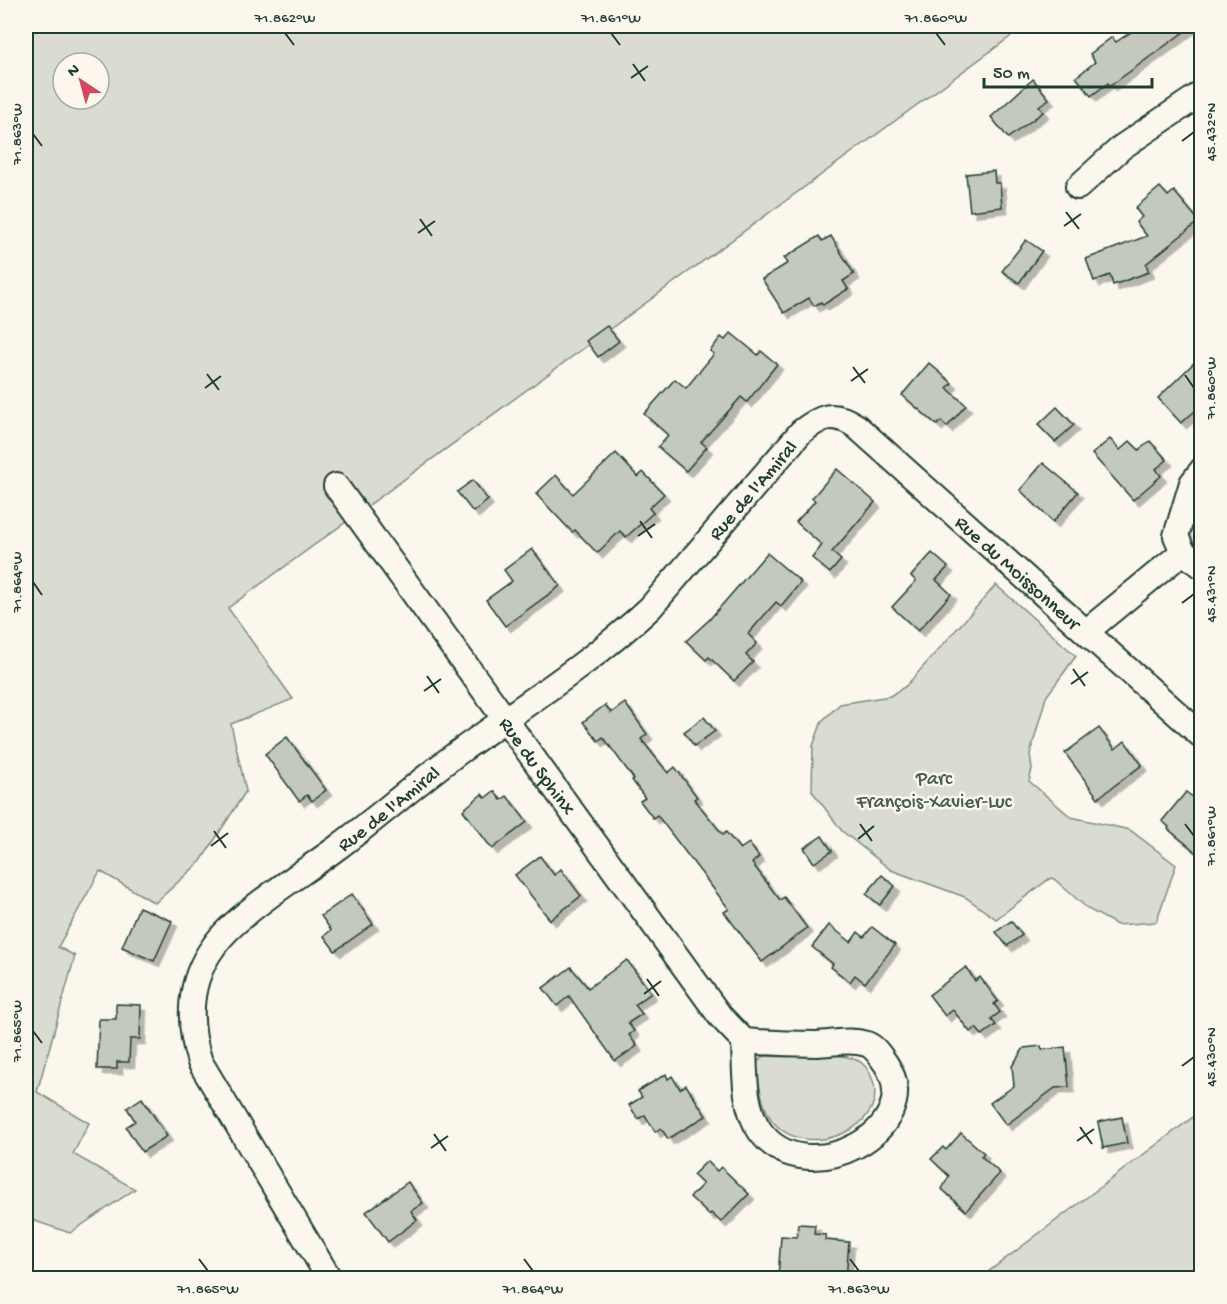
<svg xmlns="http://www.w3.org/2000/svg" width="1227" height="1304" viewBox="0 0 1227 1304" font-family="'Gochi Hand',sans-serif">
<style>
.green{fill:#dbdcd1;stroke:#7d8c82;stroke-width:1.5;fill-rule:evenodd}
.building{fill:#c4c9be;stroke:#1f3d34;stroke-width:1.5;filter:url(#shadow)}
.lines{fill:none;stroke-linecap:round;stroke-linejoin:round}
.street-casing{stroke:#1f3d34;stroke-width:28}
.street{stroke:#fbf7ec;stroke-width:24}
.ticks{fill:none;stroke:#1f3d34;stroke-width:2}
.labels{text-anchor:middle;stroke-width:5;stroke-linejoin:round;paint-order:stroke}
.street-label{font-size:20px;fill:#1f3d34;stroke:#fbf7ec}
.park-label{font-size:20px;fill:#455d53;stroke:#fbf7ec}
.neatline{fill:none;stroke:#1f3d34;stroke-width:2}
.ticks-label{font-size:15px;text-anchor:middle;fill:#1f3d34}
</style>
<defs>
<filter id="shadow"><feDropShadow dx="5.5" dy="5.5" stdDeviation="0" flood-color="#0004"/></filter>
</defs>
<rect width="100%" height="100%" fill="#fbf7ec"/>
<filter id="ink" filterUnits="userSpaceOnUse"><feTurbulence type="fractalNoise" baseFrequency=".0167" numOctaves="2"/><feDisplacementMap in="SourceGraphic" scale="12" xChannelSelector="R" yChannelSelector="G"/><feConvolveMatrix kernelMatrix="1 2 1 2 8 2 1 2 1" color-interpolation-filters="sRGB"/></filter>
<g filter="url(#ink)">
<!-- green -->
<g class="green">
<path d="M26 26H1025L228 608 293 699 231 724 246 791 201 861 155 903 100 871 58 947 75 956 37 1092 89 1123 73 1154 135 1189 70 1233 26 1218ZM63 63H99V99H63Z"/>
<path d="M1201 487V555C1177 532 1192 515 1201 487Z"/>
<polygon points="996,585 1076,656 1046,697 1030,754 1032,769 1029,781 1071,817 1130,830 1176,865 1156,922 1117,925 1088,909 1053,878 1049,879 996,919 965,897 891,870 842,831 812,791 813,746 822,721 840,704 890,696 906,686"/>
<path d="M769 1056C794 1059 835 1050 857 1060 866 1064 870 1072 873 1081 888 1129 808 1159 776 1125 761 1110 760 1084 755 1065L762 1057Z"/>
<polygon points="1201,1111 1201,1278 980,1278"/>
</g>
<!-- building -->
<g class="building">
<polygon points="1140,26 1192,26 1110,86 1108,83 1091,96 1076,77 1095,62 1090,54 1112,37 1116,42"/>
<polygon points="1033,79 1049,99 1039,106 1043,112 1008,138 991,117"/>
<polygon points="994,171 995,183 1000,183 1002,207 970,211 966,174"/>
<polygon points="1160,187 1168,196 1174,191 1199,221 1146,264 1149,272 1113,285 1110,275 1094,281 1086,259 1147,236 1136,222 1142,217 1135,208"/>
<polygon points="819,236 822,241 831,236 854,274 843,281 848,289 823,305 821,302 814,306 809,298 784,313 762,279 788,263 784,258"/>
<polygon points="1026,240 1042,251 1019,283 1002,271"/>
<polygon points="607,326 619,341 598,357 586,341"/>
<polygon points="731,333 758,355 761,351 777,364 747,402 741,397 701,442 707,447 686,471 658,447 668,435 644,414 675,379 686,388 714,354 710,351 721,337 725,340"/>
<polygon points="1202,355 1202,405 1181,423 1158,398"/>
<polygon points="929,363 952,383 947,388 966,405 947,427 941,421 937,425 902,395"/>
<polygon points="1057,407 1074,425 1055,442 1038,425"/>
<polygon points="1110,439 1120,450 1130,441 1139,450 1150,441 1167,460 1156,469 1161,476 1133,500 1092,454"/>
<polygon points="616,453 638,477 643,472 664,494 649,508 653,513 626,537 620,531 597,553 575,530 572,532 536,494 556,475 573,494"/>
<polygon points="1043,463 1078,492 1053,522 1020,490"/>
<polygon points="837,469 875,502 832,552 841,560 830,573 812,558 822,545 796,522 815,501 812,498"/>
<polygon points="473,480 488,500 473,512 457,492"/>
<polygon points="532,549 560,586 505,626 486,600 512,581 504,570"/>
<polygon points="767,553 801,582 781,606 776,602 748,634 757,643 746,655 753,662 734,681 709,657 706,660 686,641 709,620"/>
<polygon points="932,553 948,567 936,580 951,594 918,631 892,607 916,581 911,576"/>
<polygon points="625,703 647,734 641,739 668,773 675,767 697,797 694,799 723,835 726,832 740,849 749,843 759,857 752,863 780,900 784,897 807,928 762,962 724,912 729,909 657,815 653,818 640,801 645,798 632,780 634,779 603,737 598,741 583,722 605,705 611,713"/>
<polygon points="704,717 715,731 694,746 684,732"/>
<polygon points="1099,728 1115,749 1125,741 1142,765 1098,798 1065,753"/>
<polygon points="287,737 326,790 312,801 307,795 299,801 265,754"/>
<polygon points="494,791 501,800 507,796 527,822 492,849 463,810 482,794 485,798"/>
<polygon points="1186,792 1202,804 1202,857 1168,829 1169,827 1162,821"/>
<polygon points="822,836 832,851 814,863 804,848"/>
<polygon points="540,856 554,875 561,869 581,896 550,920 515,875"/>
<polygon points="882,875 895,886 880,905 866,894"/>
<polygon points="352,894 373,924 335,951 324,936 331,930 321,916"/>
<polygon points="139,907 172,921 154,961 122,947"/>
<polygon points="1011,921 1022,935 1007,946 996,932"/>
<polygon points="829,925 851,942 858,932 864,937 872,927 895,945 865,983 855,975 850,982 831,967 833,964 812,947"/>
<polygon points="627,960 651,993 635,1005 642,1014 628,1023 634,1031 629,1035 637,1046 615,1061 569,996 557,1006 543,988 571,967 588,988"/>
<polygon points="966,967 975,981 980,977 998,1001 994,1004 1000,1012 991,1019 996,1025 982,1035 976,1028 970,1032 953,1010 945,1016 929,995"/>
<polygon points="116,1004 141,1005 140,1039 130,1039 129,1062 117,1062 117,1069 97,1069 99,1019 116,1019"/>
<polygon points="1041,1046 1042,1050 1065,1047 1069,1087 1055,1088 1006,1125 990,1103 1014,1086 1012,1066 1024,1048"/>
<polygon points="666,1074 668,1079 672,1076 680,1089 686,1085 706,1116 668,1139 661,1128 655,1132 645,1115 638,1119 629,1105 642,1097 638,1091"/>
<polygon points="142,1098 167,1136 142,1152 126,1127 135,1121 127,1108"/>
<polygon points="1122,1117 1127,1143 1103,1148 1098,1122"/>
<polygon points="961,1133 984,1153 981,1156 1000,1173 966,1211 942,1189 949,1176 931,1159 943,1147 946,1150"/>
<polygon points="707,1161 717,1171 721,1167 749,1194 721,1222 711,1213 709,1215 690,1197 703,1184 693,1175"/>
<polygon points="408,1182 423,1203 411,1211 417,1220 388,1242 366,1212"/>
<polygon points="798,1224 815,1225 814,1234 826,1235 825,1240 849,1242 846,1278 797,1275 797,1278 778,1278 781,1236 797,1237"/>
</g>
<g class="lines">
<!-- street casing -->
<g class="street-casing">
<g id="street">
<polyline points="1078,187 1122,147 1202,93"/>
<polyline points="1202,470 1192,483 1176,536 1183,552 1202,566"/>
<path id="s1" d="M336 486 720 1016 744 1041"/>
<polyline points="1087,631 1183,552"/>
<path d="M744 1041C769 1043 793 1044 817 1044 835 1043 850 1039 867 1044 875 1047 881 1057 886 1064 929 1129 805 1195 760 1131 743 1106 745 1070 744 1041Z"/>
<path id="s2" d="M329 1278 200 1062C187 1022 188 981 214 946 236 914 305 872 338 847 380 816 420 780 463 749 526 704 593 661 650 608L801 432C822 416 833 411 856 426L1202 736"/>
</g>
</g>
<!-- street -->
<use href="#street" class="street"/>
</g>
</g>
<!-- ticks -->
<path class="ticks" d="M285 33 294 45M611 33 620 45M936 33 945 45M633 64 645 81M631 78 648 66M33 134 42 146M1182 141 1194 132M1066 212 1079 229M420 219 432 236M1064 226 1081 214M418 233 435 221M853 367 865 383M207 374 219 390M1185 375 1194 388M851 381 868 369M205 388 221 376M640 521 652 538M638 536 655 524M33 582 42 595M1182 603 1194 594M1073 669 1085 686M427 676 439 693M1071 684 1088 672M424 691 441 679M860 824 872 841M1185 824 1194 836M214 831 226 848M858 839 874 826M211 846 228 833M647 979 659 996M644 994 661 981M33 1031 42 1043M1182 1066 1194 1057M1080 1127 1092 1144M434 1134 446 1151M1077 1141 1094 1129M431 1148 448 1136M199 1259 208 1271M524 1259 533 1271M850 1259 859 1271"/>
<g class="labels">
<!-- street labels -->
<g class="street-label">
<text dy="7" stroke="none"><textPath href="#s2" startOffset="1082">Rue de l'Amiral</textPath></text>
<text dy="7" stroke="none"><textPath href="#s2" startOffset="1437">Rue du Moissonneur</textPath></text>
<text dy="7" stroke="none"><textPath href="#s1" startOffset="345">Rue du Sphinx</textPath></text>
<text dy="7" stroke="none"><textPath href="#s2" startOffset="596">Rue de l'Amiral</textPath></text>
</g>
<!-- park labels -->
<g class="park-label">
<text x="934" y="784">Parc<tspan x="934" dy="23">François-Xavier-Luc</tspan></text>
</g>
</g>
<!-- margin -->
<rect width="1227" height="1304" fill="none" stroke="#fbf7ec" stroke-width="66"/>
<!-- north arrow -->
<g transform="translate(81 81) rotate(324)"><circle r="28" fill="#fbf7ec" stroke="#a3ada2" stroke-width="1.5"/>
<path d="M0-4.5L10 22L0 15L-10 22Z" fill="#d1495b"/>
<text y="-9" font-size="16" font-weight="bold" text-anchor="middle" fill="#1f3d34">N</text>
</g>
<!-- scale -->
<path d="M984 78v9h168v-9" fill="none" stroke="#1f3d34" stroke-width="3"/>
<text x="993" y="78" font-size="18" fill="#1f3d34" stroke="#fbf7ec" stroke-width="4.5" paint-order="stroke">50 m</text>
<rect x="33" y="33" width="1161" height="1238" class="neatline"/>
<g class="ticks-label">
<text x="285" y="22">71.862°W</text>
<text x="611" y="22">71.861°W</text>
<text x="936" y="22">71.860°W</text>
<text transform="translate(1210 132) rotate(-90)" y="5">45.432°N</text>
<text transform="translate(16 134) rotate(-90)" y="5">71.863°W</text>
<text transform="translate(1210 388) rotate(-90)" y="5">71.860°W</text>
<text transform="translate(16 582) rotate(-90)" y="5">71.864°W</text>
<text transform="translate(1210 594) rotate(-90)" y="5">45.431°N</text>
<text transform="translate(1210 836) rotate(-90)" y="5">71.861°W</text>
<text transform="translate(16 1031) rotate(-90)" y="5">71.865°W</text>
<text transform="translate(1210 1057) rotate(-90)" y="5">45.430°N</text>
<text x="208" y="1293">71.865°W</text>
<text x="533" y="1293">71.864°W</text>
<text x="859" y="1293">71.863°W</text>
</g>
</svg>
